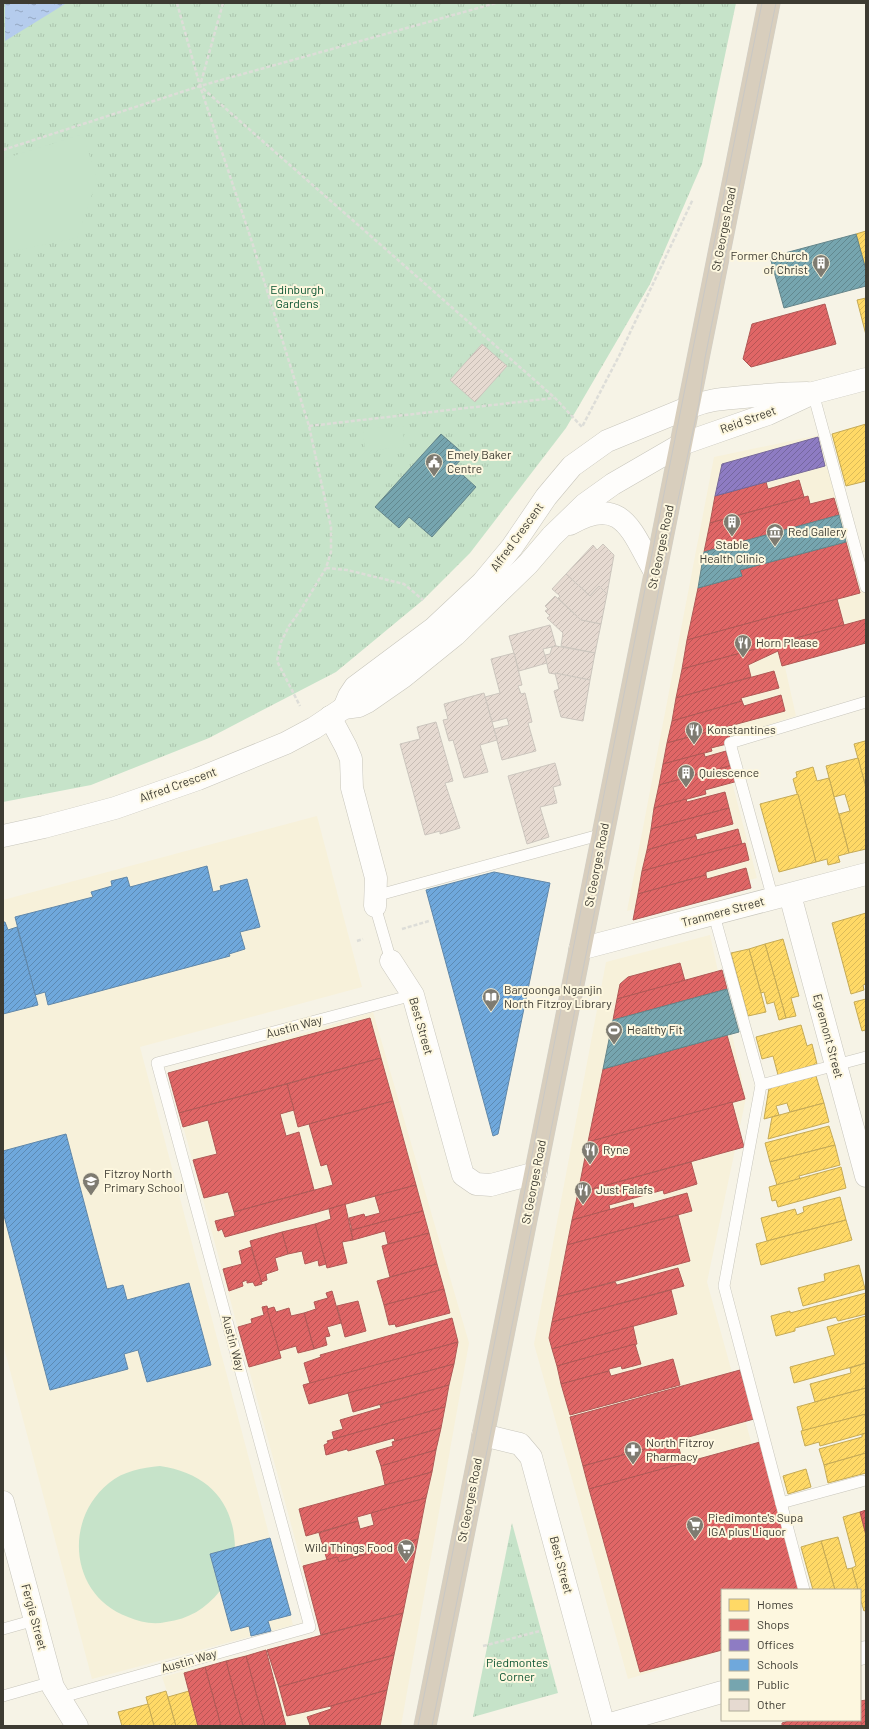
<svg xmlns="http://www.w3.org/2000/svg" width="869" height="1729" viewBox="0 0 869 1729" font-family="Barlow,sans-serif">
<style>
.built{fill:#f7f1da}
.park{fill:url(#park-tufts)}
.pitch{fill:#c6e3c9}
.water{fill:url(#water-ripples)}
.homes{fill:url(#homes-hatch);stroke:#c5aa56}
.shops{fill:url(#shops-hatch);stroke:#af5956}
.offices{fill:url(#offices-hatch);stroke:#766898}
.schools{fill:url(#schools-hatch);stroke:#6087a9}
.public{fill:url(#public-hatch);stroke:#65858a}
.building{fill:url(#building-hatch);stroke:#ccc6be}
.lines{fill:none;stroke-linecap:round;stroke-linejoin:round}
.lane-casing{stroke:#c8c6bc;stroke-width:12}
.street-casing{stroke:#c8c6bc;stroke-width:23}
.secondary-casing{stroke:#c8c6bc;stroke-width:23}
.highway-casing{stroke:#d1d0c9;stroke-width:23}
.path{stroke:#ddddd8;stroke-width:2.5;stroke-dasharray:4 2;stroke-linecap:butt}
.lane{stroke:#fefdfb;stroke-width:11}
.street{stroke:#fefdfb;stroke-width:22}
.secondary{stroke:#fefdfb;stroke-width:22}
.highway{stroke:#d8cebd;stroke-width:22}
.tram{stroke:#c9c8c5;stroke-width:1}
.labels{text-anchor:middle;stroke-width:4;stroke-linejoin:round;paint-order:stroke}
.street-label{font-size:12px;fill:#3d3b32;stroke:#fdf7df}
.poi-label{font-size:12px;fill:#3d3b32;stroke:#fdf7df;text-anchor:start}
.park-label{font-size:12px;fill:#08522f;stroke:#fdf7df}
</style>
<defs>
<pattern id="park-tufts" width="24" height="20" patternUnits="userSpaceOnUse"><rect width="24" height="20" fill="#c6e3c9"/><path d="M3 7l-1-3M5 7V3M7 7l1-3M15 17l-1-3M17 17v-4M19 17l1-3" fill="none" stroke="#abc4ad"/></pattern>
<pattern id="water-ripples" width="26" height="14" patternUnits="userSpaceOnUse"><rect width="26" height="14" fill="#b5cced"/><path d="M2 4q2-2 4 0t4 0M15 11q2-2 4 0t4 0" fill="none" stroke="#94a7c1"/></pattern>
<pattern id="homes-hatch" width="6" height="6" patternUnits="userSpaceOnUse"><rect width="6" height="6" fill="#ffd966"/><path d="M-1 1l2-2M0 6l6-6M5 7l2-2" fill="none" stroke="#dbbb59"/></pattern>
<pattern id="shops-hatch" width="6" height="6" patternUnits="userSpaceOnUse"><rect width="6" height="6" fill="#e06666"/><path d="M-1 1l2-2M0 6l6-6M5 7l2-2" fill="none" stroke="#b75555"/></pattern>
<pattern id="offices-hatch" width="6" height="6" patternUnits="userSpaceOnUse"><rect width="6" height="6" fill="#8e7cc3"/><path d="M-1 1l2-2M0 6l6-6M5 7l2-2" fill="none" stroke="#75679f"/></pattern>
<pattern id="schools-hatch" width="6" height="6" patternUnits="userSpaceOnUse"><rect width="6" height="6" fill="#6fa8dc"/><path d="M-1 1l2-2M0 6l6-6M5 7l2-2" fill="none" stroke="#5c8ab3"/></pattern>
<pattern id="public-hatch" width="6" height="6" patternUnits="userSpaceOnUse"><rect width="6" height="6" fill="#76a5af"/><path d="M-1 1l2-2M0 6l6-6M5 7l2-2" fill="none" stroke="#62888f"/></pattern>
<pattern id="building-hatch" width="6" height="6" patternUnits="userSpaceOnUse"><rect width="6" height="6" fill="#e6dad1"/><path d="M-1 1l2-2M0 6l6-6M5 7l2-2" fill="none" stroke="#c6bcb4"/></pattern>
</defs>
<rect width="100%" height="100%" fill="#f6f3e6"/>
<!-- built -->
<g class="built">
<polygon points="824,434 866,587 866,634 785,667 796,716 721,740 757,878 627,911 714,457"/>
<polygon points="317,816 362,987 140,1047 293,1625 92,1679 3,1344 3,900"/>
<polygon points="710,935 746,1098 707,1282 792,1590 722,1590 722,1651 628,1679 534,1344 606,962"/>
<polygon points="373,1012 469,1343 401,1726 179,1726 162,1677 321,1635 169,1074"/>
</g>
<!-- park -->
<g class="park">
<polygon points="3,3 736,3 702,164 650,284 566,428 470,553 423,600 336,672 209,738 91,785 3,802"/>
<polygon points="512,1523 558,1693 473,1717"/>
</g>
<!-- pitch -->
<g class="pitch">
<polygon points="83,134 97,180 77,238 3,253 3,159"/>
<polygon points="403,426 404,447 365,451 363,429"/>
<path d="M160 1466C206 1473 234 1500 235 1548L210 1554 220 1591C205 1609 189 1619 166 1622 153 1625 140 1622 128 1617 70 1596 63 1520 109 1483 123 1471 142 1468 160 1466Z"/>
</g>
<!-- water -->
<polygon class="water" points="5,3 64,3 65,4 5,41"/>
<!-- homes -->
<g class="homes">
<polygon points="866,231 866,270 856,234"/>
<polygon points="866,298 866,335 857,300"/>
<polygon points="866,424 866,481 846,486 832,434"/>
<polygon points="865,741 866,745 866,788 854,744"/>
<polygon points="858,758 866,788 866,849 849,853 839,814 850,811 845,794 834,797 826,766"/>
<polygon points="813,767 817,781 829,778 849,853 838,856 840,862 828,865 827,859 816,862 793,779 797,777 796,772"/>
<polygon points="798,794 816,862 779,872 760,804"/>
<polygon points="866,913 866,984 863,985 864,990 851,994 832,923"/>
<polygon points="783,939 799,996 791,998 796,1016 786,1018 765,944"/>
<polygon points="765,944 786,1018 779,1020 774,1002 767,1004 764,992 761,993 749,949"/>
<polygon points="749,949 766,1012 748,1016 731,953"/>
<polygon points="866,999 866,1034 865,1030 862,1031 854,1002"/>
<polygon points="801,1025 807,1046 812,1044 817,1064 778,1075 773,1056 762,1059 756,1037"/>
<polygon points="816,1076 824,1103 790,1112 787,1103 776,1106 779,1115 764,1119 769,1088"/>
<polygon points="824,1103 829,1122 768,1139 772,1117"/>
<polygon points="829,1126 835,1145 770,1162 765,1143"/>
<polygon points="835,1145 840,1165 799,1176 800,1179 777,1185 770,1162"/>
<polygon points="841,1167 846,1188 778,1207 776,1200 772,1201 769,1187"/>
<polygon points="840,1197 846,1220 767,1241 761,1218 795,1209 797,1215 804,1212 803,1207"/>
<polygon points="846,1220 852,1240 761,1265 756,1244"/>
<polygon points="859,1265 865,1289 803,1306 798,1288 825,1281 824,1274"/>
<polygon points="866,1293 866,1314 838,1321 836,1317 795,1328 795,1331 776,1336 771,1316 790,1311 790,1313"/>
<polygon points="866,1316 866,1363 794,1383 790,1367 835,1355 827,1327"/>
<polygon points="866,1363 866,1388 815,1402 810,1384 851,1373 850,1368"/>
<polygon points="866,1388 866,1414 803,1431 797,1407"/>
<polygon points="866,1414 866,1433 820,1446 819,1442 805,1446 801,1431"/>
<polygon points="866,1433 866,1453 824,1465 819,1449 862,1437 862,1434"/>
<polygon points="866,1453 866,1473 828,1483 824,1465"/>
<polygon points="806,1469 811,1487 788,1494 783,1476"/>
<polygon points="860,1512 866,1535 866,1610 864,1611 860,1598 860,1590 858,1590 852,1568 856,1566 843,1517"/>
<polygon points="838,1537 847,1569 852,1568 858,1590 835,1590 821,1541"/>
<polygon points="821,1541 835,1590 813,1590 801,1547"/>
<polygon points="166,1691 176,1726 154,1726 146,1697"/>
<polygon points="189,1691 198,1726 176,1726 168,1697"/>
<polygon points="148,1704 154,1726 122,1726 118,1712"/>
</g>
<!-- shops -->
<g class="shops">
<polygon points="825,304 836,344 751,367 743,359 752,324"/>
<polygon points="799,480 804,497 710,523 715,496 766,482 768,489"/>
<polygon points="808,496 810,504 834,498 839,515 704,552 710,523"/>
<polygon points="846,542 860,593 687,640 698,588 742,576 740,570"/>
<polygon points="837,599 844,625 682,669 687,640"/>
<polygon points="866,619 866,643 782,666 778,651 748,665 751,677 676,698 682,669"/>
<polygon points="774,671 779,688 741,698 742,701 672,721 676,698"/>
<polygon points="781,695 785,711 667,743 672,721 742,701 744,706"/>
<polygon points="727,727 731,743 711,748 712,751 663,764 667,743"/>
<polygon points="726,751 730,766 659,785 663,764 704,753 705,757"/>
<polygon points="733,765 738,781 705,790 706,794 654,808 659,785"/>
<polygon points="725,792 729,808 651,829 654,808 686,799 687,802"/>
<polygon points="729,808 733,824 695,834 696,836 647,850 651,829"/>
<polygon points="738,829 742,844 642,871 647,850 696,836 697,840"/>
<polygon points="745,843 749,860 706,872 706,875 638,894 642,871"/>
<polygon points="746,868 751,888 633,920 638,894 706,875 707,879"/>
<polygon points="680,963 685,981 617,999 620,984 628,977"/>
<polygon points="722,970 727,989 613,1020 617,999"/>
<polygon points="370,1018 381,1058 179,1113 168,1073"/>
<polygon points="727,1035 745,1099 588,1142 603,1069"/>
<polygon points="381,1058 393,1101 298,1127 287,1084"/>
<polygon points="287,1084 294,1110 280,1114 286,1136 299,1132 314,1190 234,1212 228,1192 204,1198 193,1160 217,1154 208,1120 183,1127 179,1113"/>
<polygon points="393,1101 416,1185 225,1237 222,1229 218,1231 215,1221 235,1216 234,1212 333,1185 327,1164 321,1166 309,1124"/>
<polygon points="732,1102 744,1147 578,1193 588,1142"/>
<polygon points="691,1162 697,1184 664,1194 663,1190 609,1205 610,1210 572,1220 578,1193"/>
<polygon points="416,1185 423,1211 352,1230 349,1218 364,1214 365,1217 380,1213 375,1196"/>
<polygon points="687,1193 692,1211 567,1245 572,1220 633,1203 634,1208"/>
<polygon points="345,1204 353,1240 342,1242 347,1263 327,1268 315,1224 331,1219 329,1209"/>
<polygon points="423,1211 429,1233 388,1244 385,1231 353,1240 351,1230 352,1230"/>
<polygon points="678,1215 690,1261 557,1297 567,1245"/>
<polygon points="315,1224 326,1264 319,1266 318,1260 305,1264 302,1251 288,1254 282,1232"/>
<polygon points="282,1232 288,1254 275,1258 278,1270 266,1274 267,1280 261,1282 250,1241"/>
<polygon points="429,1233 437,1264 390,1277 382,1246"/>
<polygon points="251,1247 262,1284 255,1286 253,1282 247,1283 247,1280 242,1282 243,1286 229,1291 223,1269 242,1264 239,1251"/>
<polygon points="437,1264 444,1289 384,1305 377,1281"/>
<polygon points="678,1268 684,1286 552,1322 557,1297 615,1282 617,1285"/>
<polygon points="444,1289 450,1313 396,1327 395,1324 389,1325 384,1305"/>
<polygon points="671,1290 677,1314 552,1349 549,1338 552,1322"/>
<polygon points="332,1291 341,1323 327,1327 330,1336 325,1337 327,1345 314,1349 304,1313 316,1309 314,1302 328,1298 326,1293"/>
<polygon points="358,1301 366,1331 345,1337 337,1306"/>
<polygon points="267,1306 281,1358 249,1367 238,1327 252,1323 251,1319 264,1315 262,1307"/>
<polygon points="274,1307 276,1312 289,1308 291,1316 304,1313 314,1349 298,1353 296,1346 279,1351 267,1309"/>
<polygon points="452,1318 458,1342 310,1384 304,1363 321,1357 320,1355"/>
<polygon points="633,1326 637,1344 557,1366 552,1349"/>
<polygon points="458,1342 454,1364 309,1404 303,1385"/>
<polygon points="635,1344 641,1364 622,1369 621,1366 609,1369 609,1371 561,1384 557,1366"/>
<polygon points="673,1359 680,1385 570,1415 561,1384 609,1371 611,1376"/>
<polygon points="454,1364 449,1385 353,1412 348,1393"/>
<polygon points="740,1370 754,1419 583,1466 570,1417"/>
<polygon points="449,1385 445,1407 334,1439 332,1432 343,1429 340,1420 381,1408 380,1405"/>
<polygon points="445,1407 441,1428 395,1441 394,1438 348,1451 347,1449 326,1455 324,1445 328,1443 327,1441"/>
<polygon points="441,1428 436,1450 381,1466 376,1451 393,1446 392,1442"/>
<polygon points="677,1440 683,1464 589,1489 583,1466"/>
<polygon points="760,1442 801,1590 722,1590 722,1650 640,1672 589,1489"/>
<polygon points="436,1450 432,1472 385,1485 381,1466"/>
<polygon points="432,1472 426,1498 357,1517 358,1521 306,1536 299,1509"/>
<polygon points="426,1498 418,1539 339,1562 337,1557 327,1560 319,1533 358,1521 360,1529 374,1525 371,1513"/>
<polygon points="866,1510 866,1535 860,1512"/>
<polygon points="418,1539 403,1613 321,1635 303,1566 337,1557 339,1562"/>
<polygon points="403,1613 394,1655 279,1687 267,1650"/>
<polygon points="266,1650 286,1726 265,1726 246,1656"/>
<polygon points="394,1655 387,1690 331,1706 287,1716 279,1687"/>
<polygon points="246,1656 265,1726 243,1726 226,1661"/>
<polygon points="226,1661 243,1726 221,1726 205,1667"/>
<polygon points="205,1667 221,1726 198,1726 184,1673"/>
<polygon points="387,1690 380,1726 308,1726 310,1725 307,1717 331,1709 331,1706"/>
<polygon points="866,1700 866,1726 862,1726 860,1719 860,1701"/>
<polygon points="860,1719 862,1726 809,1726 807,1720"/>
<polygon points="792,1720 807,1720 809,1726 782,1726 782,1723"/>
</g>
<!-- offices -->
<polygon class="offices" points="818,437 825,466 715,496 722,464"/>
<!-- schools -->
<g class="schools">
<polygon points="207,866 213,892 221,890 220,886 247,879 260,927 240,932 245,949 229,954 230,956 48,1005 45,992 35,995 15,917 93,897 91,892 112,886 111,881 127,877 130,887"/>
<polygon points="494,872 550,883 498,1134 493,1136 426,890"/>
<polygon points="3,922 5,922 8,930 17,927 38,1005 3,1014"/>
<polygon points="66,1134 107,1289 123,1285 127,1300 189,1283 211,1365 147,1382 138,1350 124,1354 128,1369 50,1390 3,1212 3,1151"/>
<polygon points="270,1538 291,1615 268,1621 271,1631 251,1636 249,1626 231,1631 210,1554"/>
</g>
<!-- public -->
<g class="public">
<polygon points="856,234 866,270 866,286 784,308 770,257"/>
<polygon points="441,434 465,455 454,467 476,487 432,537 409,517 399,528 375,507"/>
<polygon points="839,515 846,542 740,570 742,576 698,588 704,552"/>
<polygon points="727,989 739,1032 603,1069 613,1020"/>
</g>
<!-- building -->
<g class="building">
<polygon points="482,344 507,366 475,402 450,380"/>
<polygon points="603,544 614,555 607,594 599,586 590,596 566,574 593,545 597,550"/>
<polygon points="566,574 590,596 599,586 607,594 601,624 581,620 558,598 560,596 552,589"/>
<polygon points="555,596 581,620 601,624 595,653 561,646 563,633 547,618 550,616 545,611 548,609 545,606"/>
<polygon points="550,625 556,646 543,649 547,663 519,671 509,636"/>
<polygon points="556,646 595,653 590,680 549,673 545,655 550,654 552,647"/>
<polygon points="514,653 522,685 518,686 521,694 525,693 532,722 528,723 536,751 502,760 494,729 509,725 507,718 492,722 485,697 500,693 491,659"/>
<polygon points="555,673 590,680 583,721 561,717 554,691 559,689"/>
<polygon points="484,693 497,740 480,745 488,772 464,778 453,740 449,741 443,720 448,719 444,704"/>
<polygon points="436,722 453,781 445,783 460,828 440,834 440,831 425,835 400,744 420,739 417,727"/>
<polygon points="555,763 561,785 553,787 557,803 540,807 549,837 527,844 508,776"/>
</g>
<g class="lines">
<!-- lane casing -->
<g class="lane-casing">
<g id="lane">
<polyline points="813,393 866,587"/>
<polyline points="375,896 603,834"/>
<polyline points="773,899 730,743 866,702"/>
<polyline points="375,906 391,961"/>
<polyline points="714,915 761,1085 724,1286 804,1590"/>
<polyline points="761,1085 866,1057"/>
<polyline points="781,1503 862,1481"/>
<polyline points="3,1629 35,1620"/>
<polyline points="3,1696 52,1682"/>
<polyline points="59,1698 310,1627 157,1063 413,995"/>
</g>
</g>
<!-- street casing -->
<g class="street-casing">
<g id="street">
<path d="M570 524C624 493 632 534 655 572"/>
<polyline points="344,708 349,696 355,687 434,628 482,583 512,547 546,497 572,466 607,441 690,407"/>
<polyline points="330,717 346,747 351,759 352,788 376,878 375,906"/>
<polyline points="3,836 44,827 115,808 198,779 286,743 314,728 344,708 359,706 367,702 403,677 455,635 528,564 552,536 585,504 613,484 682,444"/>
<polyline points="790,895 866,1176"/>
<polyline points="580,949 866,874"/>
<polyline points="391,961 413,995 463,1175 476,1184 491,1185 536,1173"/>
<polyline points="483,1435 520,1444 531,1457 604,1726"/>
<polyline points="3,1502 53,1687 77,1726"/>
</g>
</g>
<!-- secondary casing -->
<g class="secondary-casing">
<g id="secondary">
<path d="M690 407C711 399 722 399 744 397 765 395 786 393 807 393"/>
<polyline points="682,444 768,414 813,393 866,379"/>
<polyline points="860,1654 866,1652"/>
<polyline points="603,1726 722,1692"/>
</g>
</g>
<!-- highway casing -->
<g class="highway-casing">
<polyline id="highway" points="425,1726 769,3"/>
</g>
<!-- path -->
<g class="path">
<polyline points="177,3 200,86 252,242 309,426 331,527 331,552 326,568 300,611 289,626 281,642 277,661 300,706"/>
<polyline points="223,3 200,86 555,398 582,427 619,356 693,199"/>
<polyline points="3,150 200,86 496,3"/>
<polyline points="309,426 554,398"/>
<polyline points="326,568 347,570 404,584 423,600"/>
<polyline points="402,929 429,921"/>
<polyline points="357,941 363,939"/>
<polyline points="483,1646 540,1631"/>
</g>
<!-- lane -->
<use href="#lane" class="lane"/>
<!-- street -->
<use href="#street" class="street"/>
<!-- secondary -->
<use href="#secondary" class="secondary"/>
<!-- highway -->
<use href="#highway" class="highway"/>
<!-- tram -->
<g class="tram">
<polyline points="418,1726 762,3"/>
<polyline points="432,1726 662,574 699,403 705,358 776,3"/>
</g>
</g>
<!-- icons -->
<defs>
<g id="building-pin" transform="scale(0.9)"><path d="M0 17L-7.5 6A9.5 9.5 0 1 1 7.5 6Z" fill="#7e7b71" stroke="#fdf7df"/><path d="M-4-6H4V6H1V3H-1V6H-4ZM-2.5-4.3h1.7v1.8h-1.7ZM.8-4.3h1.7v1.8H.8ZM-2.5-1h1.7V.8h-1.7ZM.8-1h1.7V.8H.8Z" fill="#fff"/></g>
<g id="civic-pin" transform="scale(0.9)"><path d="M0 17L-7.5 6A9.5 9.5 0 1 1 7.5 6Z" fill="#7e7b71" stroke="#fdf7df"/><path d="M-.6-6.5H3V-4.5H.6V-3L4-1V1h2V6H-6V1h2V-1L-.6-3ZM-1.2 2.5V6h2.4V2.5Z" fill="#fff"/></g>
<g id="museum-pin" transform="scale(0.9)"><path d="M0 17L-7.5 6A9.5 9.5 0 1 1 7.5 6Z" fill="#7e7b71" stroke="#fdf7df"/><path d="M0-6L6-3V-2H-6V-3ZM-5-1h2V3h-2ZM-1-1h2V3h-2ZM3-1h2V3H3ZM-6 4H6V6H-6Z" fill="#fff"/></g>
<g id="restaurant-pin" transform="scale(0.9)"><path d="M0 17L-7.5 6A9.5 9.5 0 1 1 7.5 6Z" fill="#7e7b71" stroke="#fdf7df"/><path d="M-5-6h1v4h1v-4h1v4h1v-4h1v5L-1.5 .5V6h-2V.5L-5-1ZM5-6V6H3V1.5H1.5Q1.5-4 5-6Z" fill="#fff"/></g>
<g id="library-pin" transform="scale(0.9)"><path d="M0 17L-7.5 6A9.5 9.5 0 1 1 7.5 6Z" fill="#7e7b71" stroke="#fdf7df"/><path d="M-6-4Q-3-5.5-.7-3.5V5Q-3 3-6 4ZM6-4Q3-5.5 .7-3.5V5Q3 3 6 4Z" fill="#fff"/></g>
<g id="stadium-pin" transform="scale(0.9)"><path d="M0 17L-7.5 6A9.5 9.5 0 1 1 7.5 6Z" fill="#7e7b71" stroke="#fdf7df"/><path d="M0-5a6.5 5 0 1 0 0 10a6.5 5 0 1 0 0-10ZM-3.5-1.8h7v3.6h-7Z" fill="#fff"/></g>
<g id="school-pin" transform="scale(0.9)"><path d="M0 17L-7.5 6A9.5 9.5 0 1 1 7.5 6Z" fill="#7e7b71" stroke="#fdf7df"/><path d="M0-5L7-2L0 1L-7-2ZM-4 1L0 2.5L4 1V4Q0 6-4 4Z" fill="#fff"/></g>
<g id="pharmacy-pin" transform="scale(0.9)"><path d="M0 17L-7.5 6A9.5 9.5 0 1 1 7.5 6Z" fill="#7e7b71" stroke="#fdf7df"/><path d="M-2-6h4v4h4v4h-4v4h-4v-4h-4v-4h4Z" fill="#fff"/></g>
<g id="supermarket-pin" transform="scale(0.9)"><path d="M0 17L-7.5 6A9.5 9.5 0 1 1 7.5 6Z" fill="#7e7b71" stroke="#fdf7df"/><path d="M-6-5.5h2.5l.6 2H6L4.5 2H-2.5L-4.4-4H-6ZM-1.5 3.2a1.3 1.3 0 1 0 .1 0ZM3 3.2a1.3 1.3 0 1 0 .1 0Z" fill="#fff"/></g>
</defs>
<g fill-rule="evenodd">
<use href="#building-pin" x="821" y="263"/>
<use href="#civic-pin" x="434" y="462"/>
<use href="#building-pin" x="732" y="522"/>
<use href="#museum-pin" x="775" y="532"/>
<use href="#restaurant-pin" x="743" y="643"/>
<use href="#restaurant-pin" x="694" y="730"/>
<use href="#building-pin" x="686" y="773"/>
<use href="#library-pin" x="491" y="997"/>
<use href="#stadium-pin" x="614" y="1030"/>
<use href="#restaurant-pin" x="590" y="1150"/>
<use href="#school-pin" x="91" y="1181"/>
<use href="#restaurant-pin" x="583" y="1190"/>
<use href="#pharmacy-pin" x="633" y="1450"/>
<use href="#supermarket-pin" x="695" y="1525"/>
<use href="#supermarket-pin" x="406" y="1548"/>
</g>
<g class="labels">
<!-- street labels -->
<g class="street-label">
<text transform="translate(724 229) rotate(-79)" y="4">St Georges Road</text>
<text transform="translate(748 420) rotate(-20)" y="4">Reid Street</text>
<text transform="translate(517 537) rotate(-54)" y="4">Alfred Crescent</text>
<text transform="translate(661 547) rotate(-78)" y="4">St Georges Road</text>
<text transform="translate(178 785) rotate(-20)" y="4">Alfred Crescent</text>
<text transform="translate(597 865) rotate(-79)" y="4">St Georges Road</text>
<text transform="translate(723 912) rotate(-15)" y="4">Tranmere Street</text>
<text transform="translate(421 1026) rotate(74)" y="4">Best Street</text>
<text transform="translate(294 1027) rotate(-15)" y="4">Austin Way</text>
<text transform="translate(828 1036) rotate(75)" y="4">Egremont Street</text>
<text transform="translate(534 1182) rotate(-79)" y="4">St Georges Road</text>
<text transform="translate(233 1343) rotate(75)" y="4">Austin Way</text>
<text transform="translate(470 1500) rotate(-79)" y="4">St Georges Road</text>
<text transform="translate(561 1565) rotate(75)" y="4">Best Street</text>
<text transform="translate(34 1617) rotate(75)" y="4">Fergie Street</text>
<text transform="translate(189 1661) rotate(-16)" y="4">Austin Way</text>
</g>
<!-- poi labels -->
<g class="poi-label">
<text x="808" y="260" text-anchor="end">Former Church<tspan x="808" dy="14">of Christ</tspan></text>
<text x="447" y="459">Emely Baker<tspan x="447" dy="14">Centre</tspan></text>
<text x="788" y="536">Red Gallery</text>
<text x="732" y="549" text-anchor="middle">Stable<tspan x="732" dy="14">Health Clinic</tspan></text>
<text x="756" y="647">Horn Please</text>
<text x="707" y="734">Konstantines</text>
<text x="699" y="777">Quiescence</text>
<text x="504" y="994">Bargoonga Nganjin<tspan x="504" dy="14">North Fitzroy Library</tspan></text>
<text x="627" y="1034">Healthy Fit</text>
<text x="603" y="1154">Ryne</text>
<text x="104" y="1178">Fitzroy North<tspan x="104" dy="14">Primary School</tspan></text>
<text x="596" y="1194">Just Falafs</text>
<text x="646" y="1447">North Fitzroy<tspan x="646" dy="14">Pharmacy</tspan></text>
<text x="708" y="1522">Piedimonte's Supa<tspan x="708" dy="14">IGA plus Liquor</tspan></text>
<text x="393" y="1552" text-anchor="end">Wild Things Food</text>
</g>
<!-- park labels -->
<g class="park-label">
<text x="297" y="294">Edinburgh<tspan x="297" dy="14">Gardens</tspan></text>
<text x="517" y="1667">Piedmontes<tspan x="517" dy="14">Corner</tspan></text>
</g>
</g>
<!-- border -->
<rect width="869" height="1729" fill="none" stroke="#3d3b32" stroke-width="8"/>
<!-- legend -->
<rect x="721" y="1589" width="140" height="132" fill="#fdf7df" stroke="#b0ac9a"/>
<rect x="729" y="1599" width="20" height="12" fill="#ffd966" stroke="#b0ac9a"/>
<text x="757" y="1609" font-size="12" fill="#3d3b32">Homes</text>
<rect x="729" y="1619" width="20" height="12" fill="#e06666" stroke="#b0ac9a"/>
<text x="757" y="1629" font-size="12" fill="#3d3b32">Shops</text>
<rect x="729" y="1639" width="20" height="12" fill="#8e7cc3" stroke="#b0ac9a"/>
<text x="757" y="1649" font-size="12" fill="#3d3b32">Offices</text>
<rect x="729" y="1659" width="20" height="12" fill="#6fa8dc" stroke="#b0ac9a"/>
<text x="757" y="1669" font-size="12" fill="#3d3b32">Schools</text>
<rect x="729" y="1679" width="20" height="12" fill="#76a5af" stroke="#b0ac9a"/>
<text x="757" y="1689" font-size="12" fill="#3d3b32">Public</text>
<rect x="729" y="1699" width="20" height="12" fill="#e6dad1" stroke="#b0ac9a"/>
<text x="757" y="1709" font-size="12" fill="#3d3b32">Other</text>
</svg>
